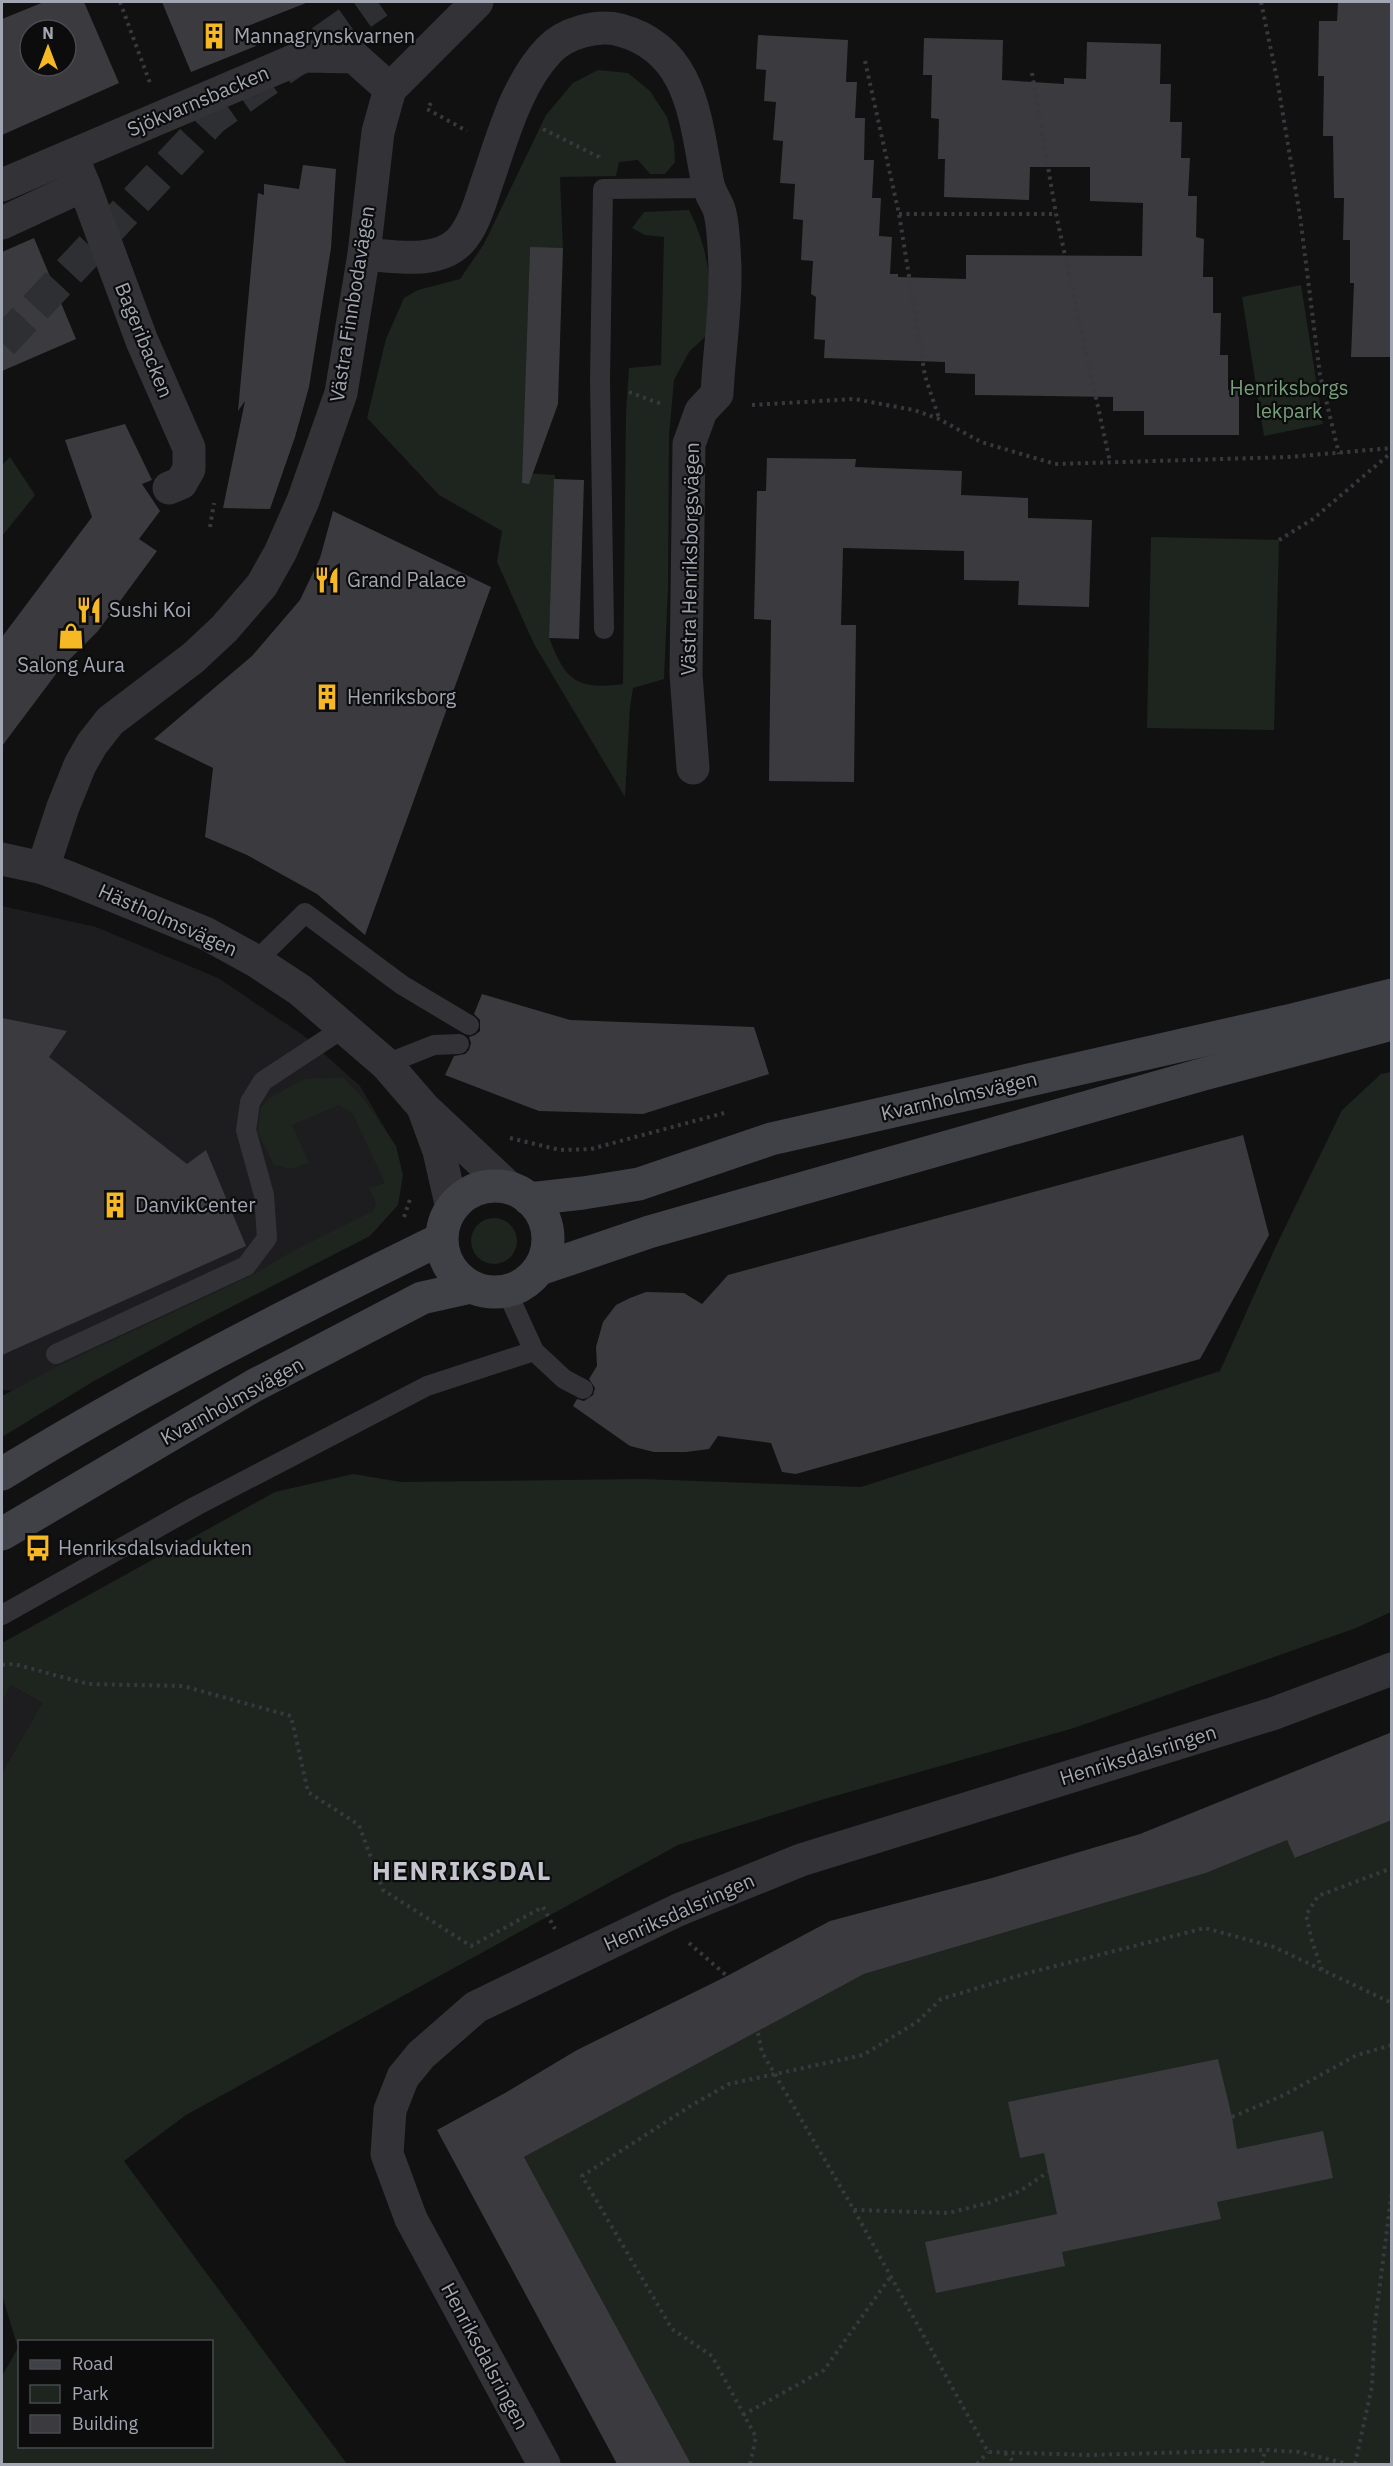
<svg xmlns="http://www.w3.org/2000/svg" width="1393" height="2466" viewBox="0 0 1393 2466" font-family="'IBM Plex Sans',sans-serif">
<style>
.built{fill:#1d1d1f}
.green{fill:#1d251e;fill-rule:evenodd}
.building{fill:#3b3b3f;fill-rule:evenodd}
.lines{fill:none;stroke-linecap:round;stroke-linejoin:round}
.street-tunnel{stroke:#2e2f32;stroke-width:33;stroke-dasharray:33 16;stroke-linecap:butt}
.path{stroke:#38393e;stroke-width:4;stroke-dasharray:3 4.5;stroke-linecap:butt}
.lane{stroke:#323237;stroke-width:20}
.street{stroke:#323237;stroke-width:33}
.secondary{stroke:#404147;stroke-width:33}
.labels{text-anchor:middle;stroke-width:4.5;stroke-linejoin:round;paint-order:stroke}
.poi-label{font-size:20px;fill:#a2a6b3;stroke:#0c0c0d;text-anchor:start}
.street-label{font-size:20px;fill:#a2a6b3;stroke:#0c0c0d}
.park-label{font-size:20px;fill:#789f7c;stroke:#0c0c0d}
.district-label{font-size:26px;font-weight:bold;letter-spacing:1.5px;fill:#c3c5cf;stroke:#0c0c0d}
</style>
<rect width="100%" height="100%" fill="#111112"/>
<!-- built -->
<g class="built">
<polygon points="2,906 96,927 218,978 303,1035 360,1086 393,1142 399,1185 379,1216 21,1391 2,1390"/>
<polygon points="11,1685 42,1703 2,1773 2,1702"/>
</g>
<!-- green -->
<g class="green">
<path d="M598 70 628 73 650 91 667 117 674 143 675 162 665 174H650L638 160 619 162 616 176 560 177 563 248H530L523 473 555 475 549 637C565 681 577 690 623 684L626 414 629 368 661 365 664 237 645 235 632 228 644 212 689 210C709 249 712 287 712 330L689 352 674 380 669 436 668 587 664 679 633 688 630 707 625 797 534 644 497 562 502 531 439 495 367 418 386 339 404 298 418 290 460 279 484 244 546 115 573 83Z"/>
<polygon points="1301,285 1323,424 1264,436 1242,297"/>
<polygon points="10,457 35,495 2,536 2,465"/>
<polygon points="1151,537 1279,540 1274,730 1147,728"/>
<path d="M1391 1072V1612L1356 1628 1074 1728 821 1800 678 1845 186 2115 124 2161 347 2464H2V2376L18 2348 2 2295V1773L42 1703 11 1685 2 1702V1643L275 1492 353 1474 401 1482 642 1479 861 1487 1220 1371 1276 1246 1342 1110 1381 1074ZM20 2342H212V2446H20Z"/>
<polygon points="343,1077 363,1098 396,1146 403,1175 398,1205 370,1236 202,1322 94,1381 2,1437 2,1396 60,1365 251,1276 293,1251 373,1211 376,1203 369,1188 385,1183 353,1114 339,1105 292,1125 309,1163 291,1169 274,1165 258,1133 260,1108 271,1097 304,1079"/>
<circle cx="494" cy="1241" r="23"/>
<polygon points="1391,1820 1391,2464 691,2464 524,2157 864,1974 1206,1873 1287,1840 1296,1858"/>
</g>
<!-- building -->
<g class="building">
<path d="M44 2H84L119 83 2 135V19ZM30 30H66V66H30Z"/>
<polygon points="162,2 306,2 306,3 248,26 256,46 191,72"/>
<polygon points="1338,2 1392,2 1392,357 1351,357 1354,283 1350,283 1350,240 1343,240 1344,198 1334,198 1333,136 1323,136 1324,76 1318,76 1319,21 1337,21"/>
<polygon points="758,35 848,40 846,82 857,82 855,118 865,118 864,160 874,160 872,198 881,198 879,236 892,237 890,274 898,274 898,277 966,279 966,255 1142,256 1143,203 1090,201 1090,167 1030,167 1029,200 944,197 945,159 938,159 939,119 931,118 932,75 923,75 924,38 1003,40 1002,80 1064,84 1064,78 1086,79 1087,42 1161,44 1160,84 1171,84 1170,122 1182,122 1181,158 1190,158 1188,196 1197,196 1196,237 1204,239 1203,277 1213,277 1213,313 1221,313 1220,355 1228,355 1228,390 1239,390 1239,435 1144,435 1144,411 1113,411 1113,397 975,395 975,374 945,373 945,362 824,358 825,340 814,339 816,297 811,294 813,261 801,260 803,220 793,219 795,184 780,183 783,141 773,140 776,102 764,101 766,70 756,69"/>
<polygon points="303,165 336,169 331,248 309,387 295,437 270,509 223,508 245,401 238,411 258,193 264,195 264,184 299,189"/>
<polygon points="34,238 76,339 2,371 2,252"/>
<polygon points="530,247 563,248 558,404 529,484 522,483"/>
<polygon points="125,424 152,480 142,484 160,511 139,539 157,551 98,631 59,670 2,746 2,637 92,517 65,440"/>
<polygon points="767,458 856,459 855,467 962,471 961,495 1028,498 1028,518 1092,520 1089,607 1018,605 1019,581 964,580 964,551 843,548 841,625 856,625 854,782 769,781 771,620 754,619 757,491 766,491"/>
<polygon points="554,479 584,480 579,639 549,638"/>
<polygon points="333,511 491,587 365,935 317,894 247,855 205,837 213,768 154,739 252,656 300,600 320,558"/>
<polygon points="482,994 570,1020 754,1027 769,1074 643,1114 539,1111 445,1075 454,1056 465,1054 469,1050 471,1043 469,1037 475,1035 480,1031 480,1020 474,1014"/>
<polygon points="2,1018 67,1031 49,1057 187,1164 206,1150 246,1246 2,1355"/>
<polygon points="1243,1135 1269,1235 1200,1359 796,1474 782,1472 771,1443 718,1436 709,1449 686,1452 654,1452 630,1446 573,1406 577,1399 584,1401 593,1395 595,1388 589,1379 597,1366 596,1347 603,1322 616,1305 630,1298 646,1292 684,1293 702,1304 728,1275"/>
<polygon points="1392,1732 1392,1820 1295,1858 1287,1840 1206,1873 864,1974 524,2157 691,2464 617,2464 437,2130 505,2093 577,2050 727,1976 830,1921 992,1878 1140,1834"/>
<polygon points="1218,2059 1232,2117 1237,2149 1323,2131 1333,2178 1217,2202 1221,2219 1062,2252 1065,2266 936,2293 925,2242 1057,2214 1044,2153 1020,2158 1008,2102"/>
</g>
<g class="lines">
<!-- street-tunnel -->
<polyline class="street-tunnel" points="2,343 213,118 378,2"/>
<!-- path -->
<g class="path">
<polyline points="120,2 150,83"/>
<polyline points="1261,2 1277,79 1300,216 1320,375 1339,454"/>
<polyline points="865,61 899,214 925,376 939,418"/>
<polyline points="1032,73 1056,214 1110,462"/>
<polyline points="431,103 427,109 467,131"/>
<polyline points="543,129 599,157 601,161"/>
<polyline points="899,214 1056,214"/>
<polyline points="629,392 664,405"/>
<polyline points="752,405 854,399 914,410 939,419 981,442 1055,464 1289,457 1392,448"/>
<polyline points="210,527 214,503"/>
<polyline points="1279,540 1313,519 1392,452"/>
<polyline points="510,1138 560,1150 591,1149 724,1113"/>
<polyline points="404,1217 411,1196"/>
<polyline points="2,1665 14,1664 88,1684 183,1686 291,1716 308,1792 359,1825 383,1890 471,1946 543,1907 555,1929"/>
<polyline points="689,1943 727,1976"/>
<polyline points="1322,1970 1312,1941 1306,1915 1318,1896 1392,1868"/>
<polyline points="758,2033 762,2052 854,2210 988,2452 1090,2455 1265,2450 1299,2452 1348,2464"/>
<polyline points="1232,2117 1284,2095 1357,2055 1392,2045"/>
<polyline points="854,2210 949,2213 988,2203 1020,2191 1048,2172"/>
<polyline points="743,2415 824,2370 891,2276"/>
<polyline points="1005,2453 1016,2464"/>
<polyline points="750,2464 756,2437 712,2356 672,2329 582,2176 692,2105 729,2084 863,2055 917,2022 941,1999 1024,1974 1205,1928 1274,1947 1392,2003"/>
<polyline points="977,2464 988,2452"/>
<polyline points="1262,2464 1265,2450"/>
<polyline points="1355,2464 1372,2386 1375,2323 1392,2190"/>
</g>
<!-- lane -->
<g class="lane">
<polyline points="604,629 600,381 603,189 709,188"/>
<polyline points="256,961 305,913 402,985 469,1025"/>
<polyline points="386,1064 434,1045 459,1044"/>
<polyline points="507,1292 534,1351 564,1379 583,1389"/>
<polyline points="56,1354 246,1266 267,1238 264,1195 246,1130 250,1102 263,1081 345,1027"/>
<polyline points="2,1615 196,1506 427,1386 534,1351"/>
</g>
<!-- street -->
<g class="street">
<polyline points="2,185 305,56 354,57 390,89"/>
<polyline points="84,185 142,341 189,448 189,469 181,483 169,488"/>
<polyline points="2,223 84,185 76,166"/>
<path d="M364 254C393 256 436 265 459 242 473 228 480 203 486 185 502 140 515 86 549 50 565 33 597 24 620 30 694 50 695 122 708 184 710 195 718 203 720 213 724 230 724 250 725 268 726 309 719 353 717 394L701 411 689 444 686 674 693 768"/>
<polyline points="2,859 43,868 70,878 205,933 256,961 300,990 386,1064 424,1108 508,1187"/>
<polyline points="43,868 63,807 80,765 92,744 110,721 193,658 224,629 262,585 280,553 303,501 341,393 364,254 378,132 390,89 477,2"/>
<polyline points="424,1110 439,1151 452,1208"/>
<polyline points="544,2464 411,2219 387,2154 390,2110 403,2077 421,2055 476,2007 678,1910 801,1860 1272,1714 1392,1669"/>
</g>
<!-- secondary -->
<g class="secondary">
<circle cx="495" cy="1239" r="53"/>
<polyline points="529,1199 583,1193 639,1184 771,1139 1292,1020 1392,995"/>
<polyline points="540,1269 649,1232 1204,1074 1392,1024"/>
<path d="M2 1474C143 1387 292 1312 441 1239"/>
<polyline points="2,1534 255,1385 422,1298 471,1287"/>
</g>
</g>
<!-- icons -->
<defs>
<g id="building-bare" transform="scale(2.07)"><path d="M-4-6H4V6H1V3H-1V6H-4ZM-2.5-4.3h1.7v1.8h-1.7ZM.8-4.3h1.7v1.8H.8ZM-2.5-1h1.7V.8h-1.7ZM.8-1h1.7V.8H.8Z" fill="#f6b825" stroke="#0c0c0d" stroke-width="2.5" paint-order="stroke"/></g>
<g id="restaurant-bare" transform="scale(2.07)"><path d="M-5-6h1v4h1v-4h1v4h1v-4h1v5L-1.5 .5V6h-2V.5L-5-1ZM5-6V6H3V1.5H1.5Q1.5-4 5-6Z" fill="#f6b825" stroke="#0c0c0d" stroke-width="2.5" paint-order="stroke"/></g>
<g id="shop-bare" transform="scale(2.07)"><path d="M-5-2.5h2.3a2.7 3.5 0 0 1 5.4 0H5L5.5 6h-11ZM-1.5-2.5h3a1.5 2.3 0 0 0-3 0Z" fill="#f6b825" stroke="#0c0c0d" stroke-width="2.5" paint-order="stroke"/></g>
<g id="bus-bare" transform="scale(2.07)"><path d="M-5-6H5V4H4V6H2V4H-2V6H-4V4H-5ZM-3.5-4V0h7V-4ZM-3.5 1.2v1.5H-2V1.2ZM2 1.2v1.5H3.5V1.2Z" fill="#f6b825" stroke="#0c0c0d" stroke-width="2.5" paint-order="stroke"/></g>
</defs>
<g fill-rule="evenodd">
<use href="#building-bare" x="214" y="36"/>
<use href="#restaurant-bare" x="327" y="580"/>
<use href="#restaurant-bare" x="89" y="610"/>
<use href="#shop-bare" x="71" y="636"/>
<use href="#building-bare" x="327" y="697"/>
<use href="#building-bare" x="115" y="1205"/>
<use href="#bus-bare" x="38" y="1548"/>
</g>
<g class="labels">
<!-- poi labels -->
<g class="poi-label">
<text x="234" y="43">Mannagrynskvarnen</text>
<text x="347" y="587">Grand Palace</text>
<text x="109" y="617">Sushi Koi</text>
<text x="71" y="672" text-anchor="middle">Salong Aura</text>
<text x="347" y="704">Henriksborg</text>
<text x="135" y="1212">DanvikCenter</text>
<text x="58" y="1555">Henriksdalsviadukten</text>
</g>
<!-- street labels -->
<g class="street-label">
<text transform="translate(198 101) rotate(-23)" y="7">Sjökvarnsbacken</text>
<text transform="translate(352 304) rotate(-81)" y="7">Västra Finnbodavägen</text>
<text transform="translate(144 340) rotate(68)" y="7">Bageribacken</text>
<text transform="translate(690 559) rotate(-89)" y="7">Västra Henriksborgsvägen</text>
<text transform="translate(168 920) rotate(24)" y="7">Hästholmsvägen</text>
<text transform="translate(959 1096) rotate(-13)" y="7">Kvarnholmsvägen</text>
<text transform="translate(232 1401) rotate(-29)" y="7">Kvarnholmsvägen</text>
<text transform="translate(1138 1755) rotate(-17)" y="7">Henriksdalsringen</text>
<text transform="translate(679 1912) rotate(-24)" y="7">Henriksdalsringen</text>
<text transform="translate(485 2356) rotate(62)" y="7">Henriksdalsringen</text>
</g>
<!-- park labels -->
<g class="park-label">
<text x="1289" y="395">Henriksborgs<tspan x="1289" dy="23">lekpark</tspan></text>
</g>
<!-- district labels -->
<g class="district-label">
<text x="462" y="1880">HENRIKSDAL</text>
</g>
</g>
<!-- border -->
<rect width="1393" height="2466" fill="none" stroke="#a2a6b3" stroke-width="6"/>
<!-- legend -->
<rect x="18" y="2340" width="195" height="108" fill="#0c0c0d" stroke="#484a4f" stroke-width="1.5"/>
<rect x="30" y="2360" width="30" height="9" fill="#404147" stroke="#484a4f" stroke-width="1.5"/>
<text x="72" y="2370" font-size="18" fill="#a2a6b3">Road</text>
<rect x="30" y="2385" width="30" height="18" fill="#1d251e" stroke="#484a4f" stroke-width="1.5"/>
<text x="72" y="2400" font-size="18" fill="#a2a6b3">Park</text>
<rect x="30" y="2415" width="30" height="18" fill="#3b3b3f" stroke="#484a4f" stroke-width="1.5"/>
<text x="72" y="2430" font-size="18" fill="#a2a6b3">Building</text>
<!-- north arrow -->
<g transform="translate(48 48)"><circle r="28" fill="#0c0c0d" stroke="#484a4f" stroke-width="1.5"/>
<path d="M0-4.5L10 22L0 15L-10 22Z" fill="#f6b825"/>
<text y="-9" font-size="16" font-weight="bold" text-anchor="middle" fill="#a2a6b3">N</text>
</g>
</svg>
